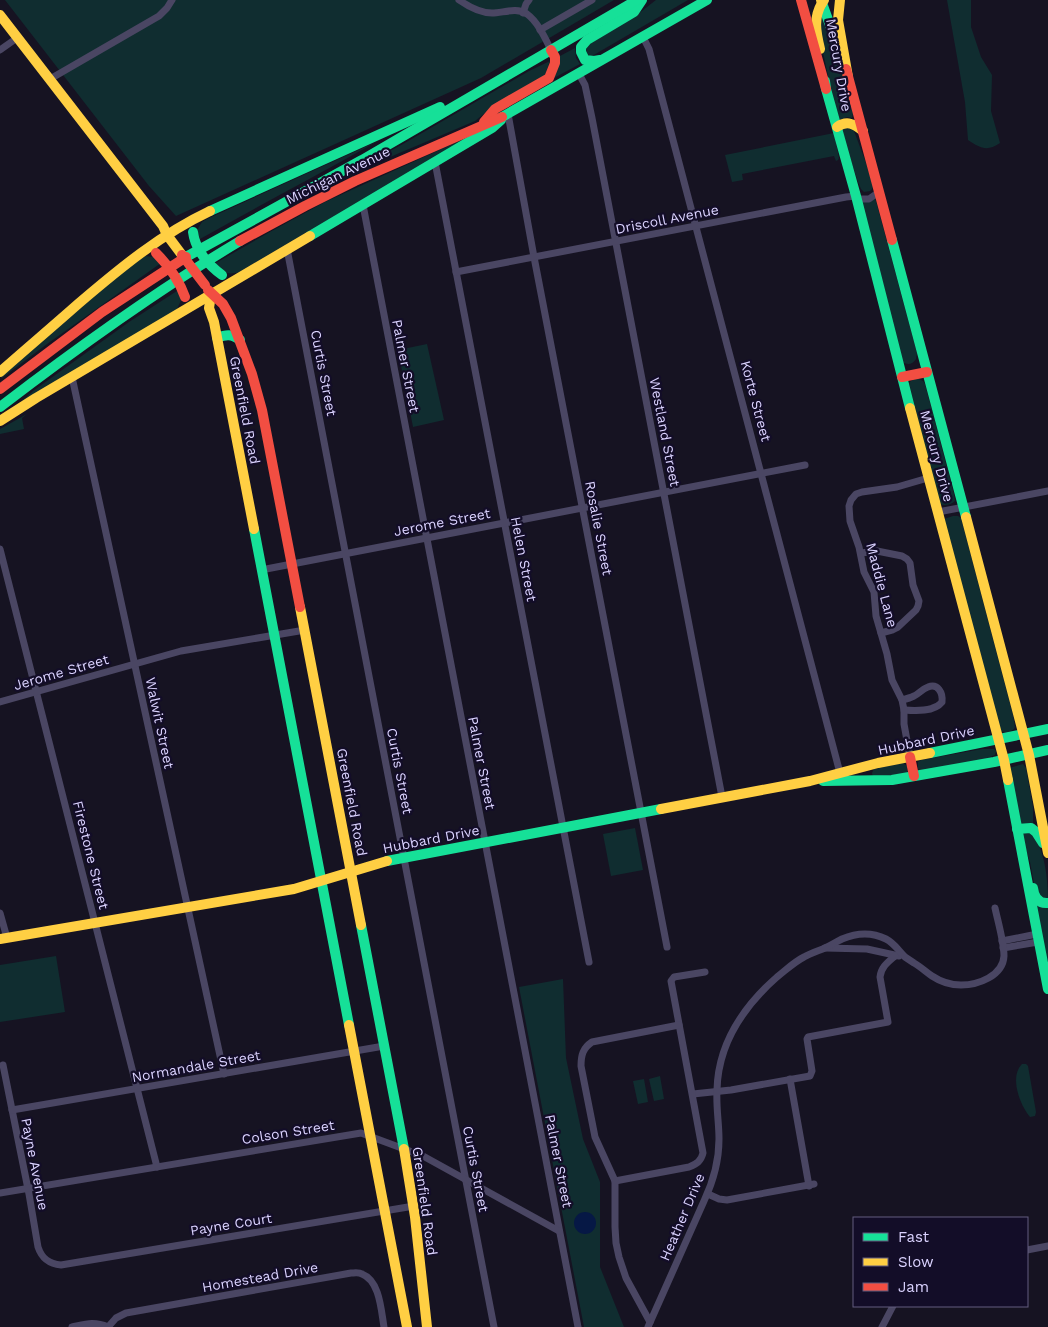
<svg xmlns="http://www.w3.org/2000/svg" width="1048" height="1327" viewBox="0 0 1048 1327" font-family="'Work Sans',sans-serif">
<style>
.green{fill:#102d30}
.water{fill:#061845}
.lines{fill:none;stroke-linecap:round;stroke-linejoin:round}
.street{stroke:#4a4663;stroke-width:7}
.fast{stroke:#16e098;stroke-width:10}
.slow{stroke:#ffcf43;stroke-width:10}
.jam{stroke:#f24e42;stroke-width:10}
.fast-bridge{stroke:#16e098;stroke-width:10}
.jam-bridge{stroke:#f24e42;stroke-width:10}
.labels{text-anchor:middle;stroke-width:4.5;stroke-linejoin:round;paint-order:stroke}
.street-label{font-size:14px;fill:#dbd3ff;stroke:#130d28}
</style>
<rect width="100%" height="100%" fill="#161322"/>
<!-- green -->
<g class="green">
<polygon points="5,0 614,0 481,78 176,216 149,186"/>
<polygon points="656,0 688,0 592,56 589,56 584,47 638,14"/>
<path d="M947 0H971V27L981 57 992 75 991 111 1000 143C987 152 980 148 968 140L965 102Z"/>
<polygon points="823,11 851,103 853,113 852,118 847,117 840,120 834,104 817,24"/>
<polygon points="575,48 576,58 580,64 554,78 560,56"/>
<polygon points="550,61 544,78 485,113 475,121 428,141 397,154 355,173 354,170 403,144 529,71"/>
<polygon points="844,127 851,128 854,131 866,163 873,186 872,189 870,191 864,192 861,189 858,182 841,131"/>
<polygon points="834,133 839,158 838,160 836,161 834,156 742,174 743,180 732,182 725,155"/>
<path d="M459 141 461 142 239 272C226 276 224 271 214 264L268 233 325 202Z"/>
<path d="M376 142C318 175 258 206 200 239L197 230 202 222 207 219Z"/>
<path d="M875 199 876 201 917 353 916 359C912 365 908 365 902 362L861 200 871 201Z"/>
<polygon points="145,256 154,257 161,263 47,344 2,378 1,377 119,275"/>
<polygon points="180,289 182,298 177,309 21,402 33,391 129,322"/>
<polygon points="427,344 444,420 413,427 398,350"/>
<path d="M917 378 923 381 925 384 954 494 955 501C951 505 944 506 939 504L909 383 911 381Z"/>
<polygon points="27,414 22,418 24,429 0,434 0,429"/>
<path d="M953 516H958L961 518 1013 715 1015 727C1013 732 1005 733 1000 731L944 519Z"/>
<polygon points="982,749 994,749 996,751 995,755 985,759 921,771 918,769 918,762 921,760"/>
<polygon points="903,763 907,766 908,771 905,774 873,777 872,773 874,769"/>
<polygon points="1023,764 1026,768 1033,807 1033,824 1022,827 1009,768"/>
<polygon points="635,828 643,870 611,876 603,834"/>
<path d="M1024 832H1031C1045 849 1048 879 1048 901L1045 902 1036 894 1030 862 1021 835Z"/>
<polygon points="1035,904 1048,907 1048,961 1042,945"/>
<polygon points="56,956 65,1012 0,1022 0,965"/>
<polygon points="563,979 566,1058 583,1139 600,1182 600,1267 624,1327 584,1327 519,987"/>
<path d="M1022 1064H1026L1028 1066 1036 1112 1035 1116 1030 1117C1020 1105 1009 1077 1022 1064Z"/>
<polygon points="660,1076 664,1099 654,1101 649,1079"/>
<polygon points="644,1079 648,1102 638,1104 633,1081"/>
</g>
<!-- water -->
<circle class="water" cx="585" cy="1223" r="11"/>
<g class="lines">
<!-- street -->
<g class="street">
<path d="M459 0C469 7 480 13 492 13 503 13 516 7 527 14 538 22 545 38 551 50"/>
<polyline points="523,13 526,4 529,0"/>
<polyline points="540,30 592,0"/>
<polyline points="643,37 649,49 840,773"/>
<polyline points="0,50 17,38"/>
<polyline points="579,74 585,85 592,118 722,797"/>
<polyline points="50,79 159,16 167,8 172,0"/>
<polyline points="508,114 534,257 667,947"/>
<polyline points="435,162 589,962"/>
<polyline points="363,205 578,1327"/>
<polyline points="287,249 494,1327"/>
<polyline points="456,272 846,197 856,196 860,199 869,199 879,192"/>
<polyline points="72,377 224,1074"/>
<polyline points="938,512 1048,491"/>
<polyline points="0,549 157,1167"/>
<polyline points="861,553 877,551 902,556 907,559 910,563 913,585 919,601 918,606 916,610 898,627 892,630 881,633"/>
<polyline points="261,570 805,465"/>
<path d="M902 700C906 699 910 698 914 696 919 694 922 689 928 687 938 683 943 693 942 702 934 712 916 711 904 710"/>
<polyline points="0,702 181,651 305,630"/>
<polyline points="910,757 904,724 904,710 902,700 892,680 887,654 876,616 874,592 864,572 859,547 850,521 849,506 851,500 856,494 862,492 897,487 928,478"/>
<polyline points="0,913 7,938"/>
<polyline points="1002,941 1037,934"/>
<polyline points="825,948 867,949 899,956"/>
<polyline points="1003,948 1038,942"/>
<path d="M3 1065 29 1194 38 1247C42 1259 49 1264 61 1265L414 1206"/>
<polyline points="790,1079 809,1186"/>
<path d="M693 1094 731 1090 810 1076 812 1071 807 1039 808 1037 888 1022 880 977C881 967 888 962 895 956"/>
<polyline points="12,1110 384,1046"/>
<path d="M615 1181 689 1167C697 1164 701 1161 703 1153L671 981 674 977 705 972"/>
<polyline points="0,1193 361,1133 423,1156 559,1231"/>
<polyline points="708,1194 719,1199 727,1200 814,1184"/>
<polyline points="1027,1250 1048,1246"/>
<path d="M650 1322 626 1278 619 1257 616 1243 615 1227V1181L595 1137 581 1066C581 1055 583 1048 592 1042L679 1025"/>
<path d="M72 1327C86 1324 94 1321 108 1327"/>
<path d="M108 1327 116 1318 126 1313 351 1273C354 1273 359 1272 362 1274 380 1281 381 1310 384 1327"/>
<path d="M648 1327 704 1201C713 1182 719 1160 719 1139 719 1123 716 1107 717 1090 718 1043 743 1007 777 977 786 970 794 962 804 957 811 953 818 951 825 948 831 945 836 942 842 939 856 933 872 932 886 939 894 943 898 950 905 957 908 959 911 961 914 963 921 967 926 972 932 976 941 982 951 985 961 985 978 985 1003 976 1004 956 1004 942 998 922 995 908"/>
<polyline points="882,1327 893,1306"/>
</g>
<!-- fast -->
<g class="fast">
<polyline points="822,3 840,53"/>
<polyline points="600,60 594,61 585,60 581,52 581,47 587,40 634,12 642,0"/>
<polyline points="825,81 826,89 856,196 910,408"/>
<polyline points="502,117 707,0"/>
<polyline points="210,211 440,107"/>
<polyline points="310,236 492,128 501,120"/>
<polyline points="892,240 966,517"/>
<polyline points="186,257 362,160 637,0"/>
<path d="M217 338C227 334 231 334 240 340"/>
<path d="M0 407C77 348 156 291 240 241"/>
<polyline points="254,529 349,1025"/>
<polyline points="930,753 1048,729"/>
<polyline points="1008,780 1048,989"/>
<polyline points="823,781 892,780 994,762 1048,750"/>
<polyline points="1017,829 1031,828 1036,832 1043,843"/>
<polyline points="387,861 661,809"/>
<path d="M1033 888C1034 897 1038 904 1048 903"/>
<polyline points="361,925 404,1149"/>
</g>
<!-- slow -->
<g class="slow">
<polyline points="821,0 822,3 824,0"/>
<polyline points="840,0 838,20 848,77"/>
<polyline points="0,15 163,226 167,235 182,255"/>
<path d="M820 49C816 32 813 18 822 3"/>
<path d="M837 127C847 120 854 124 863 131"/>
<polyline points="211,295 209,308 214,322 254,529"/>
<path d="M0 372C26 349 52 327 78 304 119 269 161 234 210 211"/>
<polyline points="910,408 1004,760 1008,780"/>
<polyline points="0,421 36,398 310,236"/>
<polyline points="966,517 1029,755 1048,853"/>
<polyline points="300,607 361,925"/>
<polyline points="661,809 810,781 878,763 930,753"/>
<polyline points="0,939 294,889 387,861"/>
<polyline points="349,1025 407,1327"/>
<polyline points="404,1149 415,1217 427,1327"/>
</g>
<!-- jam -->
<g class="jam">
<polyline points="801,0 826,89"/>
<polyline points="846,69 892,240"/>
<polyline points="484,122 495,109 549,78 555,63 555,57 551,50"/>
<polyline points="240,241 305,206 355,181 502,117"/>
<polyline points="208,290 223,304 231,318 252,374 262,410 300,607"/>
<polyline points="902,377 927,372"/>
<polyline points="0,389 102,312 186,257"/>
<polyline points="910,757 914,776"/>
</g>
<!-- fast-bridge -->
<path class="fast-bridge" d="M193 232C195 249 208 265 222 275"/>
<!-- jam-bridge -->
<g class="jam-bridge">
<path d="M156 253C169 266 179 280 185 297"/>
<polyline points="182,255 205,285"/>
</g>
</g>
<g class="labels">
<!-- street labels -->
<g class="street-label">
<text transform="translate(839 65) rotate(80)" y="5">Mercury Drive</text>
<text transform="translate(338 175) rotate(-26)" y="5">Michigan Avenue</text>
<text transform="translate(667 219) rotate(-11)" y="5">Driscoll Avenue</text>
<text transform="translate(406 366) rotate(79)" y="5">Palmer Street</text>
<text transform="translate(324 373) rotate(79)" y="5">Curtis Street</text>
<text transform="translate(756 401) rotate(75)" y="5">Korte Street</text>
<text transform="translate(245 410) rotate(79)" y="5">Greenfield Road</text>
<text transform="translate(665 432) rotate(79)" y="5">Westland Street</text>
<text transform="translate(937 456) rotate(75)" y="5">Mercury Drive</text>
<text transform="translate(442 522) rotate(-11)" y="5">Jerome Street</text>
<text transform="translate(599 528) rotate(79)" y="5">Rosalie Street</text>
<text transform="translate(524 559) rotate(79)" y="5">Helen Street</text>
<text transform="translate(882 585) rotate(75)" y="5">Maddie Lane</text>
<text transform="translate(61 672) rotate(-16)" y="5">Jerome Street</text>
<text transform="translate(160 723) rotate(78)" y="5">Walwit Street</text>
<text transform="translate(926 740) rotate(-12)" y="5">Hubbard Drive</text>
<text transform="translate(482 763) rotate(79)" y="5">Palmer Street</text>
<text transform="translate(400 771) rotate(79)" y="5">Curtis Street</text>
<text transform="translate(352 802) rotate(79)" y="5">Greenfield Road</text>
<text transform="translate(431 839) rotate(-11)" y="5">Hubbard Drive</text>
<text transform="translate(91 855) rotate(76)" y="5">Firestone Street</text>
<text transform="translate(196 1066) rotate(-10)" y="5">Normandale Street</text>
<text transform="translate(288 1132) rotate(-9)" y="5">Colson Street</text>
<text transform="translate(559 1161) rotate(79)" y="5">Palmer Street</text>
<text transform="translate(35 1164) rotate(79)" y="5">Payne Avenue</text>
<text transform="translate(476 1169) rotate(79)" y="5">Curtis Street</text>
<text transform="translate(425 1201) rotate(82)" y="5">Greenfield Road</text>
<text transform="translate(682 1217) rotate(-67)" y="5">Heather Drive</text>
<text transform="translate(231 1224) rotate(-9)" y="5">Payne Court</text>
<text transform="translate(260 1277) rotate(-10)" y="5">Homestead Drive</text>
</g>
</g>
<!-- legend -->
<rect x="853" y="1217" width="175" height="90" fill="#130d28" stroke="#635c7e"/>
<rect x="863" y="1233" width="25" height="8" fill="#16e098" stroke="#635c7e"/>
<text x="898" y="1242" font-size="15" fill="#dbd3ff">Fast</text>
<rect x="863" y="1258" width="25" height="8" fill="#ffcf43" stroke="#635c7e"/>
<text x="898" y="1267" font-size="15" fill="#dbd3ff">Slow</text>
<rect x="863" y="1283" width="25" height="8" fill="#f24e42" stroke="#635c7e"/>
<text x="898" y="1292" font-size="15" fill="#dbd3ff">Jam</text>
</svg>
